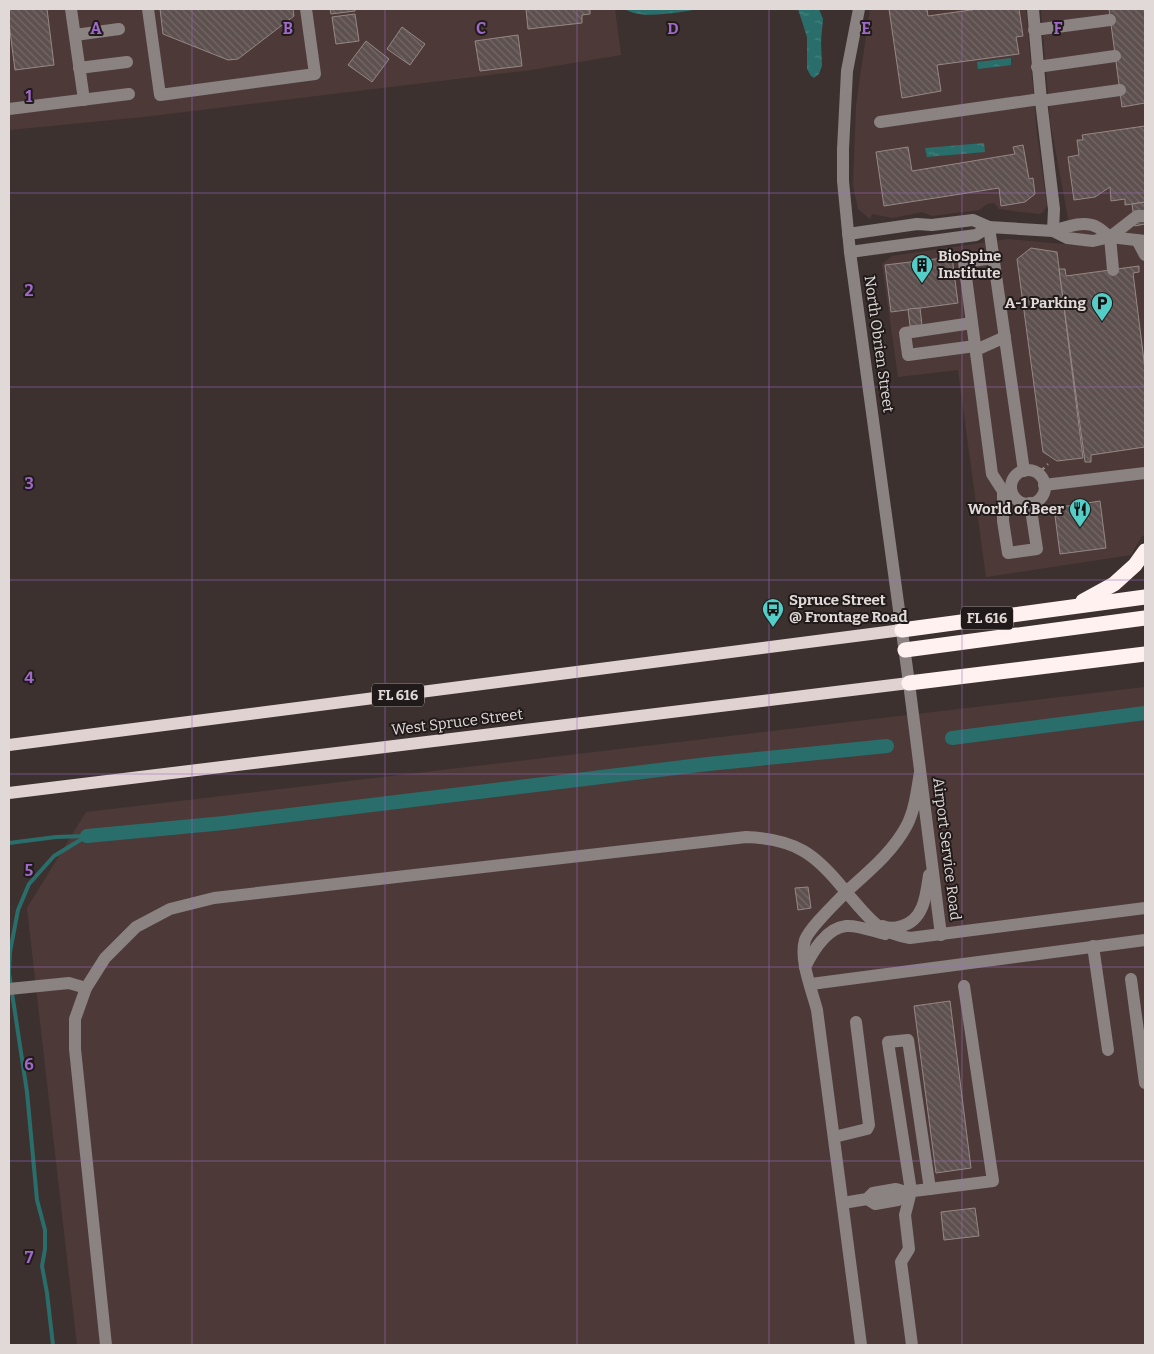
<svg xmlns="http://www.w3.org/2000/svg" width="1154" height="1354" viewBox="0 0 1154 1354" font-family="Bitter,serif">
<style>
.built{fill:#4d3a38}
.water{fill:url(#water-ripples)}
.lines{fill:none;stroke-linecap:round;stroke-linejoin:round}
.stream{stroke:#296e6b;stroke-width:4}
.canal{stroke:#296e6b;stroke-width:14}
.building{fill:url(#building-back-hatch);stroke:#958785}
.path{stroke:#908684;stroke-width:2.5;stroke-dasharray:2.5 4;stroke-linecap:butt}
.minor{stroke:#8a8382;stroke-width:12}
.major{stroke:#dfd2d0;stroke-width:12}
.highway{stroke:#fef1ef;stroke-width:15}
.grid{fill:none;stroke:#9f69c8;stroke-width:1;stroke-opacity:0.55}
.labels{text-anchor:middle;stroke-width:4;stroke-linejoin:round;paint-order:stroke}
.shield{fill:#201b1a;stroke:#a7a09f;stroke-width:1}
.shield-label{font-size:14px;font-weight:bold;fill:#e1d9d8}
.poi-label{font-size:15px;font-weight:bold;fill:#e1d9d8;stroke:#201b1a;text-anchor:start}
.street-label{font-size:15px;fill:#e1d9d8;stroke:#201b1a}
.grid-label{font-size:16px;text-anchor:middle;font-weight:bold;fill:#9f69c8;stroke:#201b1a;stroke-width:4;stroke-linejoin:round;paint-order:stroke}
</style>
<defs>
<pattern id="water-ripples" width="26" height="14" patternUnits="userSpaceOnUse" patternTransform="scale(1.25)"><rect width="26" height="14" fill="#296e6b"/><path d="M2 4q2-2 4 0t4 0M15 11q2-2 4 0t4 0" fill="none" stroke="#48827f"/></pattern>
<pattern id="building-back-hatch" width="6" height="6" patternUnits="userSpaceOnUse" patternTransform="scale(1.25)"><rect width="6" height="6" fill="#5d504e"/><path d="M-1 5l2 2M0 0l6 6M5-1l2 2" fill="none" stroke="#746967"/></pattern>
</defs>
<rect width="100%" height="100%" fill="#3d312f"/>
<!-- built -->
<g class="built">
<polygon points="9,9 615,9 621,55 531,70 143,117 9,130"/>
<polygon points="870,9 1026,9 1037,134 1047,206 1042,213 1039,214 999,209 994,203 987,204 979,210 932,216 922,212 893,218 872,214 870,219 858,209 853,186 856,105"/>
<polygon points="1041,9 1145,9 1145,535 1142,536 1131,555 986,577 958,370 898,377 882,264 892,256 1008,239 1073,245 1050,121"/>
<polygon points="1145,687 1145,1345 77,1345 27,908 86,812"/>
</g>
<!-- water -->
<g class="water">
<path d="M625 9H702C680 11 643 21 625 9Z"/>
<polygon points="798,9 819,9 823,19 821,41 822,66 819,74 814,78 811,76 807,69 807,37"/>
<polygon points="1011,58 1011,65 978,69 977,62"/>
<polygon points="984,143 985,152 927,157 925,148"/>
</g>
<g class="lines">
<!-- stream -->
<g class="stream">
<polyline points="9,843 56,837 86,836"/>
<polyline points="53,1345 47,1293 42,1266 45,1249 45,1230 37,1200 27,1092 9,973 10,952 18,910 29,884 54,856 87,836"/>
</g>
<!-- canal -->
<g class="canal">
<polyline points="952,738 1145,713"/>
<polyline points="87,836 224,823 708,764 887,746"/>
</g>
</g>
<!-- building -->
<g class="building">
<polygon points="9,9 47,9 54,65 15,70 9,23"/>
<polygon points="160,9 293,9 294,16 238,59 228,60 163,34"/>
<polygon points="330,9 355,9 355,11 331,14"/>
<polygon points="526,9 590,9 590,14 582,15 582,23 528,29"/>
<polygon points="889,9 927,9 928,16 978,9 1019,9 1023,36 1016,37 1019,54 937,65 941,91 902,98"/>
<polygon points="1109,9 1145,9 1145,103 1122,107"/>
<polygon points="355,14 359,41 336,44 332,17"/>
<polygon points="402,27 425,44 410,65 387,49"/>
<polygon points="518,35 522,66 480,71 475,41"/>
<polygon points="366,41 389,59 372,82 348,65"/>
<polygon points="1145,126 1145,202 1125,205 1125,199 1111,201 1110,187 1095,197 1074,200 1068,157 1079,155 1077,140 1083,140 1082,135"/>
<polygon points="1023,145 1029,179 1033,178 1035,194 1025,202 1001,206 999,188 884,206 876,152 908,147 912,171 1015,154 1013,147"/>
<polygon points="1145,202 1145,224 1135,226 1132,204"/>
<polygon points="1031,248 1057,252 1083,458 1057,461 1043,452 1017,259"/>
<polygon points="952,257 958,303 891,312 885,265"/>
<polygon points="1139,266 1139,272 1133,273 1145,369 1145,447 1091,455 1091,462 1085,462 1059,269 1065,269 1066,276"/>
<polygon points="920,308 922,325 910,326 908,309"/>
<polygon points="1100,501 1106,548 1060,554 1054,508"/>
<polygon points="808,887 811,908 798,910 795,888"/>
<polygon points="950,1001 971,1168 936,1173 914,1006"/>
<polygon points="975,1208 979,1236 944,1240 941,1212"/>
</g>
<g class="lines">
<!-- path -->
<g class="path">
<polyline points="881,384 891,381"/>
<polyline points="1038,474 1048,464"/>
</g>
<!-- minor -->
<g class="minor">
<polyline points="71,9 84,100"/>
<polyline points="148,9 160,95 315,74 306,9"/>
<polyline points="859,9 847,71 843,149 843,181 850,252 909,683 941,935"/>
<polyline points="1033,9 1041,101 1054,209 1053,231"/>
<polyline points="1034,30 1110,20"/>
<polyline points="75,35 119,29"/>
<polyline points="1037,67 1115,56"/>
<polyline points="79,68 127,62"/>
<polyline points="1041,101 1120,90"/>
<polyline points="9,109 129,94"/>
<polyline points="880,122 1040,99"/>
<polyline points="989,227 1024,471"/>
<path d="M1053 231C1066 227 1084 220 1097 227 1101 229 1106 234 1110 237"/>
<polyline points="848,234 917,224 932,225 973,220 989,227 1053,231 1067,238 1093,241 1110,237 1145,241"/>
<polyline points="1110,237 1137,216 1145,216"/>
<polyline points="1110,237 1113,270"/>
<polyline points="1137,240 1145,255"/>
<polyline points="850,252 976,235 989,227"/>
<polyline points="994,258 964,262 992,474 1003,491 1003,521 1008,553 1037,549 1030,503"/>
<polyline points="972,323 905,333 908,355 975,346"/>
<polyline points="976,350 1005,337"/>
<circle cx="1028" cy="487" r="17"/>
<polyline points="1044,485 1145,473"/>
<path d="M883 926C889 929 895 928 902 926 924 920 926 895 929 875"/>
<polyline points="1093,946 1108,1050"/>
<path d="M805 967C813 951 826 928 846 926 858 925 873 931 885 934"/>
<polyline points="1131,979 1145,1083"/>
<polyline points="811,984 1145,940"/>
<polyline points="9,989 69,983 86,988"/>
<polyline points="834,1137 867,1129 869,1125 856,1022"/>
<polyline points="906,1192 993,1181 964,986"/>
<polyline points="843,1203 867,1199 875,1204 898,1200 906,1192 896,1189 873,1193 867,1199"/>
<path d="M106 1345 75 1049V1019L86 988 105 958 136 927 170 909 214 898 746 837C796 839 816 854 846 892 868 872 893 852 907 825 915 809 917 790 920 772"/>
<path d="M861 1345 817 1010C812 990 799 960 805 940 810 927 836 903 846 892 867 915 876 933 910 938L1145 908"/>
<polyline points="912,1345 901,1262 909,1249 905,1215 911,1191 888,1042 908,1040 930,1189"/>
</g>
<!-- major -->
<g class="major">
<polyline points="9,745 902,630"/>
<polyline points="9,793 909,683"/>
</g>
<!-- highway -->
<g class="highway">
<polyline points="1083,601 1114,584 1135,565 1145,551"/>
<polyline points="902,630 1145,597"/>
<polyline points="905,650 1145,618"/>
<polyline points="909,683 1145,654"/>
</g>
</g>
<!-- grid -->
<path class="grid" d="M192 9V1345M385 9V1345M577 9V1345M769 9V1345M962 9V1345M9 193H1145M9 387H1145M9 580H1145M9 774H1145M9 967H1145M9 1161H1145"/>
<!-- icons -->
<defs>
<g id="building-pin" transform="scale(1.125)"><path d="M0 17L-7.5 6A9.5 9.5 0 1 1 7.5 6Z" fill="#54cdc7" stroke="#201b1a"/><path d="M-4-6H4V6H1V3H-1V6H-4ZM-2.5-4.3h1.7v1.8h-1.7ZM.8-4.3h1.7v1.8H.8ZM-2.5-1h1.7V.8h-1.7ZM.8-1h1.7V.8H.8Z" fill="#111"/></g>
<g id="parking-pin" transform="scale(1.125)"><path d="M0 17L-7.5 6A9.5 9.5 0 1 1 7.5 6Z" fill="#54cdc7" stroke="#201b1a"/><path d="M-3.5-5.5H1a3.5 3.5 0 0 1 0 7H-1V5.5H-3.5ZM-1-3.4V-.6H.8a1.4 1.4 0 0 0 0-2.8Z" fill="#111"/></g>
<g id="restaurant-pin" transform="scale(1.125)"><path d="M0 17L-7.5 6A9.5 9.5 0 1 1 7.5 6Z" fill="#54cdc7" stroke="#201b1a"/><path d="M-5-6h1v4h1v-4h1v4h1v-4h1v5L-1.5 .5V6h-2V.5L-5-1ZM5-6V6H3V1.5H1.5Q1.5-4 5-6Z" fill="#111"/></g>
<g id="bus-pin" transform="scale(1.125)"><path d="M0 17L-7.5 6A9.5 9.5 0 1 1 7.5 6Z" fill="#54cdc7" stroke="#201b1a"/><path d="M-5-6H5V4H4V6H2V4H-2V6H-4V4H-5ZM-3.5-4V0h7V-4ZM-3.5 1.2v1.5H-2V1.2ZM2 1.2v1.5H3.5V1.2Z" fill="#111"/></g>
</defs>
<g fill-rule="evenodd">
<use href="#building-pin" x="922" y="265"/>
<use href="#parking-pin" x="1102" y="303"/>
<use href="#restaurant-pin" x="1080" y="509"/>
<use href="#bus-pin" x="773" y="609"/>
</g>
<g class="labels">
<!-- shield labels -->
<g class="shield">
<rect x="961" y="606.5" width="52" height="23" rx="4"/>
<rect x="372" y="683.5" width="52" height="23" rx="4"/>
</g>
<g class="shield-label">
<text x="987" y="623">FL 616</text>
<text x="398" y="700">FL 616</text>
</g>
<!-- poi labels -->
<g class="poi-label">
<text x="938" y="261">BioSpine<tspan x="938" dy="17">Institute</tspan></text>
<text x="1086" y="308" text-anchor="end">A-1 Parking</text>
<text x="1064" y="514" text-anchor="end">World of Beer</text>
<text x="789" y="605">Spruce Street<tspan x="789" dy="17">@ Frontage Road</tspan></text>
</g>
<!-- street labels -->
<g class="street-label">
<text transform="translate(879 344) rotate(82)" y="5">North Obrien Street</text>
<text transform="translate(457 722) rotate(-7)" y="5">West Spruce Street</text>
<text transform="translate(947 849) rotate(83)" y="5">Airport Service Road</text>
</g>
</g>
<g class="grid-label">
<text x="96" y="34">A</text>
<text x="288" y="34">B</text>
<text x="481" y="34">C</text>
<text x="673" y="34">D</text>
<text x="866" y="34">E</text>
<text x="1058" y="34">F</text>
<text x="29" y="102">1</text>
<text x="29" y="296">2</text>
<text x="29" y="489">3</text>
<text x="29" y="683">4</text>
<text x="29" y="876">5</text>
<text x="29" y="1070">6</text>
<text x="29" y="1263">7</text>
</g>
<!-- border -->
<rect width="1154" height="1354" fill="none" stroke="#e1d9d8" stroke-width="20"/>
</svg>
